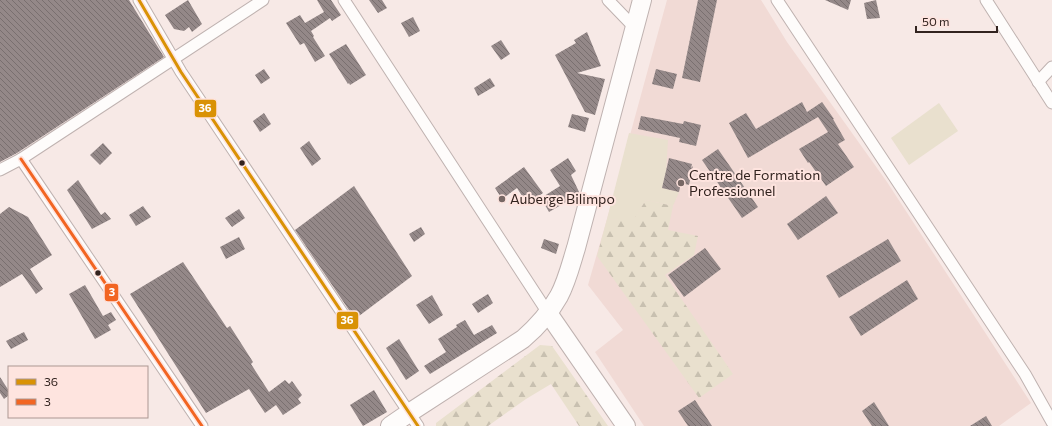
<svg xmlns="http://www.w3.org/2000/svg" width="1052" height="426" viewBox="0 0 1052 426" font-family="Commissioner,sans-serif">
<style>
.built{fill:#f1dad5}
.green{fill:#e9e0ce}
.forest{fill:url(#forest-firs)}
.building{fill:url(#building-back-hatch)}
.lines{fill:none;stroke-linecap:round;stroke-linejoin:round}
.minor-casing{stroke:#bfb2b0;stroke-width:13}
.trunk-casing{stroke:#bfb2b0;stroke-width:20}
.minor{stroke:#fefcfb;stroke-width:11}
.trunk{stroke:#fefcfb;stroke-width:18}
.bus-1-casing{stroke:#fee4df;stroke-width:6}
.bus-2-casing{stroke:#fee4df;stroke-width:6}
.bus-1{stroke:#d99205;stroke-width:3}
.bus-2{stroke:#f26522;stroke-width:3}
.bus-dot{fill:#32231f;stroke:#fee4df;stroke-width:1.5}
.poi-dot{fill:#776865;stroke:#fee4df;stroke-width:1.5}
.labels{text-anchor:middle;stroke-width:4;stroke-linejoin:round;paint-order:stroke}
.poi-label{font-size:14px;fill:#32231f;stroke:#fee4df;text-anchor:start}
.line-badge{stroke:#fee4df;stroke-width:1.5}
.badge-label{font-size:11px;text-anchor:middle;font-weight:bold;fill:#fff}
</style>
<defs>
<pattern id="forest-firs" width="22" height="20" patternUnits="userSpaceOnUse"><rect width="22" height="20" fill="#e9e0ce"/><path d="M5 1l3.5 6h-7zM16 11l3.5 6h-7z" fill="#c8c0b0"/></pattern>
<pattern id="building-back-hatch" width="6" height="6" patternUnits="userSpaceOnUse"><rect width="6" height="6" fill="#948888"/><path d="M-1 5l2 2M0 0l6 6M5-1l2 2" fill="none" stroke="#796f6f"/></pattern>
</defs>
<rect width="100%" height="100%" fill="#f7e9e6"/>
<!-- built -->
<polygon class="built" points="667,0 761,0 787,42 887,182 1031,403 999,426 644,426 595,352 623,330 588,285 607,219"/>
<!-- green -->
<g class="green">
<polygon points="939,103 958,131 909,165 891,138"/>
<polygon points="629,133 668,140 666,173 662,188 679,192 673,206 646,200 633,221 607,219"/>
</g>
<!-- forest -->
<g class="forest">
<polygon points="646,200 673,206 668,230 698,236 694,255 665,275 733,374 699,398 597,256 607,219 633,220"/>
<polygon points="540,345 552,346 608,426 579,426 551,384 526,399 488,426 436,426 436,423"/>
</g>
<!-- building -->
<g class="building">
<polygon points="0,0 129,0 164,57 17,153 0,162"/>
<polygon points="188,0 202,24 192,32 189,27 184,31 174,29 165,15"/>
<polygon points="317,0 331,0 341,15 332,21 330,18 311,31 314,36 313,37 325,56 315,62 304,43 300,45 286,23 300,15 305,23 324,12"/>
<polygon points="369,0 382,0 387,8 378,13"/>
<polygon points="698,0 717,0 700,82 682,78"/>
<polygon points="825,0 851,0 848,10"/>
<polygon points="876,0 880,18 867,19 864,3"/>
<polygon points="413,17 420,31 409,37 401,23"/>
<polygon points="587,32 601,66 577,73 605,79 595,115 585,112 555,55 576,43 574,40"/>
<polygon points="501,40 510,54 501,60 491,46"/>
<polygon points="346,44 366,75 350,85 349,83 348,84 329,54"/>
<polygon points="264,69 270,78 261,84 255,75"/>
<polygon points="656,69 677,74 673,89 652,84"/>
<polygon points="490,78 495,86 478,96 474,88"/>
<polygon points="802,102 807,112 822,102 834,119 833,119 845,140 838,144 854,167 826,186 809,162 808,163 799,149 828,132 818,117 748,158 729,123 746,113 756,129"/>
<polygon points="264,113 271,124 260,132 253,121"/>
<polygon points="572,114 589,118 585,132 568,127"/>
<polygon points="641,116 683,124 684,121 701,125 696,146 679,142 680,138 638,129"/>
<polygon points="309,141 321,159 312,166 300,148"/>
<polygon points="103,143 112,153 100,165 90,155"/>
<polygon points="718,149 758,207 742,218 702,160"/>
<polygon points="568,158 576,171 571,175 580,194 549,212 541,198 560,186 550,170"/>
<polygon points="669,158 692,164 691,168 693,166 689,185 681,183 679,192 662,188"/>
<polygon points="524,167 543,193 533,200 530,195 524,199 517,188 502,199 495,188"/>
<polygon points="78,180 101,215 105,212 111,219 92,229 67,190"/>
<polygon points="354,186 412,276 355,319 295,230"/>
<polygon points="826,196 838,213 798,240 787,224"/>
<polygon points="143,206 151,217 136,226 129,215"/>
<polygon points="9,207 28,217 52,255 30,269 43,289 36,294 22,274 0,287 0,214"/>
<polygon points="239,209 245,218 232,227 225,218"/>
<polygon points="421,227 425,234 414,242 409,234"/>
<polygon points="239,237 245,249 226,259 220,247"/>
<polygon points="544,239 559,244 556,254 541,248"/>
<polygon points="888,239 901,261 839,298 826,276"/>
<polygon points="705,248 721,269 684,297 668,275"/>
<polygon points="183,262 227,328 230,326 253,362 251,364 269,392 285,380 289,384 292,381 302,395 298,399 301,403 283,415 276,405 265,413 249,389 206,413 130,294"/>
<polygon points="907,280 918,299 861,336 849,317"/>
<polygon points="85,285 103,316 111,312 116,320 108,325 111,330 95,339 69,294"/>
<polygon points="488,294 493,303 478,313 472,304"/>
<polygon points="432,295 443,315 429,324 416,305"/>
<polygon points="465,320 474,335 492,325 497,333 430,374 424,366 446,352 438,339 457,327 456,325"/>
<polygon points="24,332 28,340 11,349 6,341"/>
<polygon points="399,339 419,371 406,380 386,348"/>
<polygon points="0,377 9,391 9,395 4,399 0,393"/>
<polygon points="374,390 387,412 363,426 350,405"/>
<polygon points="695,400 712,426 688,426 678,411"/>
<polygon points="874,402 889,426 872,426 862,411"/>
<polygon points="986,416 992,426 970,426"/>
</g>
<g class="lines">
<!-- minor casing -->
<g class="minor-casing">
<g id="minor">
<polyline points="139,0 181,72 418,426"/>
<polyline points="344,0 548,313"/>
<polyline points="608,0 634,27"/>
<polyline points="777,0 1025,374 1052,422"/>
<polyline points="986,0 1052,103"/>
<polyline points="1038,82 1052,67"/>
<polyline points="21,159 202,426"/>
<polyline points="0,170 21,159 263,0"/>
</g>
</g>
<!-- trunk casing -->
<g class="trunk-casing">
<g id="trunk">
<polyline points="548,313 626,426"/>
<path d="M390 426 409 413 523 339C537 327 550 312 559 296 567 281 571 264 576 248L642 0"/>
</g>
</g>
<!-- minor -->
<use href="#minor" class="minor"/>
<!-- trunk -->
<use href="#trunk" class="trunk"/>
<!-- bus-1 casing -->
<g class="bus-1-casing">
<polyline id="bus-1" points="139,0 181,72 418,426"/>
</g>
<!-- bus-2 casing -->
<g class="bus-2-casing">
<polyline id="bus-2" points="21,159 202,426"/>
</g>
<!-- bus-1 -->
<use href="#bus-1" class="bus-1"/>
<!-- bus-2 -->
<use href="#bus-2" class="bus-2"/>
</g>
<!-- markers -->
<g class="bus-dot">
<circle cx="242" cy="163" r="3.5"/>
<circle cx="98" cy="273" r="3.5"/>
</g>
<g class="poi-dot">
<circle cx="681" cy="183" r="4"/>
<circle cx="502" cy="199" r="4"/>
</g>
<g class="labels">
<!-- poi labels -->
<g class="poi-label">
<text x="689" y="180">Centre de Formation<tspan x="689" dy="16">Professionnel</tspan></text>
<text x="510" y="204">Auberge Bilimpo</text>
</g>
</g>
<g class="line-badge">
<rect x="194" y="99" width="23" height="19" rx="4" fill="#d99205"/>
<rect x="104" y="283" width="15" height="19" rx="4" fill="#f26522"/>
<rect x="336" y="311" width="23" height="19" rx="4" fill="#d99205"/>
</g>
<g class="badge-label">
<text x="205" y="112">36</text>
<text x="112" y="296">3</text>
<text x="347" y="324">36</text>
</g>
<!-- legend -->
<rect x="8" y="366" width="140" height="52" fill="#fee4df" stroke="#ac9792"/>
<rect x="16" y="379" width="20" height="6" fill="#d99205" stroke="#ac9792"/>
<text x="44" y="386" font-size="12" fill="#32231f">36</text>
<rect x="16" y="399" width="20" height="6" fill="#f26522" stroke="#ac9792"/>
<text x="44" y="406" font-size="12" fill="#32231f">3</text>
<!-- scale -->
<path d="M916 26v6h81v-6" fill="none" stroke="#32231f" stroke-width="2"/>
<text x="922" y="26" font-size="12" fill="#32231f" stroke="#fee4df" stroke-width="3" paint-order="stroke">50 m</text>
</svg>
